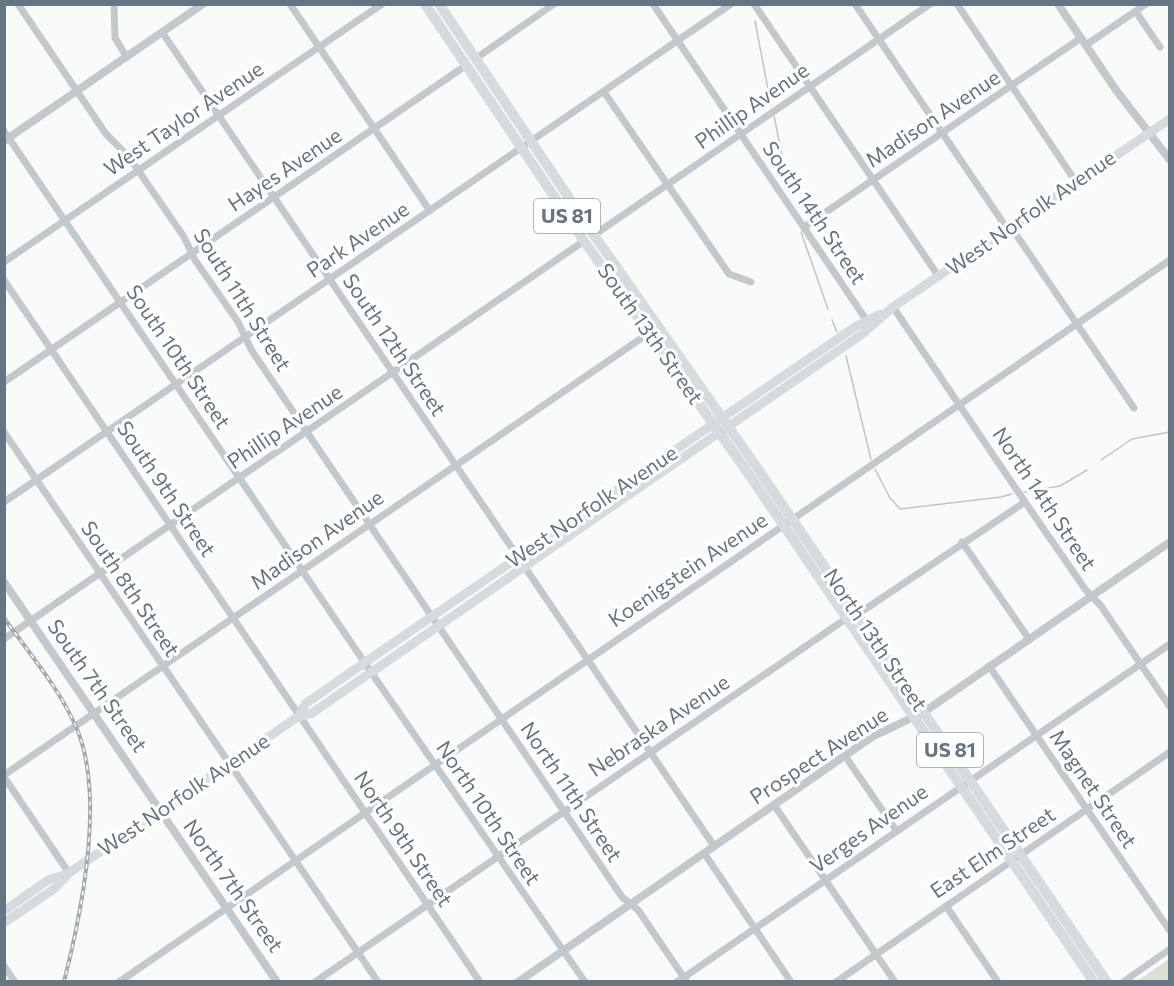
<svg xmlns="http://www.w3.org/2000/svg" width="1174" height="986" viewBox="0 0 1174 986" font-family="Commissioner,sans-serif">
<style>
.green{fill:#dadfd7}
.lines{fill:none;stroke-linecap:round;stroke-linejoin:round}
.stream{stroke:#bbc7cb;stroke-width:1.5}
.minor{stroke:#c3c8cc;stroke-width:7}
.tertiary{stroke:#c3c8cc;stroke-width:8}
.secondary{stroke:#d6dbdf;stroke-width:9}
.trunk{stroke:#d6dbdf;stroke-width:10}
.rail-casing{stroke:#a2aab0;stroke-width:4}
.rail{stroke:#fff;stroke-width:1.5;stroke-dasharray:4.5;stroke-linecap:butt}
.labels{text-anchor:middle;stroke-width:6;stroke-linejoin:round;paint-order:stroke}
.shield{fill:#fff;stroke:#939fa8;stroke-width:1.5}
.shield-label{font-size:20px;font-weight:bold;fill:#657683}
.street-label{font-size:21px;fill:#657683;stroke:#fff}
</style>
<rect width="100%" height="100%" fill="#fafaf8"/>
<!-- green -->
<polygon class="green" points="1169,959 1169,981 1137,981"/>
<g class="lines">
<!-- stream -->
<g class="stream">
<polyline points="755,21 771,105"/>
<polyline points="774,116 790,194"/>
<polyline points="801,232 828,309"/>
<polyline points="832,320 837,332"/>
<polyline points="846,356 871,459"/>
<polyline points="1101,460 1132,439 1170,432"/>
<polyline points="875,469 890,498 900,509 1001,497 1012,494"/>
<polyline points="1024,492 1060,486 1087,470"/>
</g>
<!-- minor -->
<g class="minor">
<polyline points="18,4 106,134 129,157 184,237 195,260 238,322 252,351 622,897 638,910 687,982"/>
<polyline points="114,4 115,38 126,56"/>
<polyline points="290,4 430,211"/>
<polyline points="653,4 867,321"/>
<polyline points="754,4 939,277"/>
<polyline points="855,4 1008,230"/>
<polyline points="957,4 1076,182"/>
<polyline points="1136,12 1160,47"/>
<polyline points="162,32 714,846"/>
<polyline points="1086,45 1146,4"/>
<polyline points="475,59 554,4"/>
<polyline points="604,92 729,274 751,282"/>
<polyline points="4,131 371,672 585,982"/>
<polyline points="804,227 1081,38"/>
<polyline points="1011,227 1134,408"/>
<polyline points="594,235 930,4"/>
<polyline points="4,262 382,4"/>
<polyline points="4,280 480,982"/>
<polyline points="893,307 1025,502 1085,589 1101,606 1170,707"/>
<polyline points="4,382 465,66"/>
<polyline points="4,432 378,982"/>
<polyline points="4,502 731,4"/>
<polyline points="962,542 1029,639"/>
<polyline points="4,639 584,241"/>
<polyline points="989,666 1170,931"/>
<polyline points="845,756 896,830"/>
<polyline points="4,775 649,333"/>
<polyline points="4,777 69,873"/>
<polyline points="774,805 895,982"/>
<polyline points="704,853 791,982"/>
<polyline points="946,906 998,982"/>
<polyline points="4,966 15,982"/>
<polyline points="119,982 1170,260"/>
<polyline points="315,982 847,618 858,614 1025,502"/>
<polyline points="677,982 1170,644"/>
<polyline points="836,982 1170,752"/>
<polyline points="1123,982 1170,949"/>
</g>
<!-- tertiary -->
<g class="tertiary">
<polyline points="1058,4 1116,90 1170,160"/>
<polyline points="4,141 203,4"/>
<polyline points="4,582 277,982"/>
<polyline points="518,982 872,737 924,712 1170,542"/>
</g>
<!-- secondary -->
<g class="secondary">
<polyline points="299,716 305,704 364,663 855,327 880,314"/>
<polyline points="4,911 48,880 67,874"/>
<polyline points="4,923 55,888 69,873 299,716 312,713 861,335 893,307 1170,119"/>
</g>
<!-- trunk -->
<g class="trunk">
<polyline points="425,4 584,241 750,476 1094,982"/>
<polyline points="439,4 594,235 756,466 1107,982"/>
</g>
<!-- rail casing -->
<g class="rail-casing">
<path id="rail" d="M4 618C29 653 60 689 77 729 105 797 82 911 64 982"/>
</g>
<!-- rail -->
<use href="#rail" class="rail"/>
</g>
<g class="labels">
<!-- shield labels -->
<g class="shield">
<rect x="534" y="199" width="66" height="34" rx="4.5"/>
<rect x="917" y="733" width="66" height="34" rx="4.5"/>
</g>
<g class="shield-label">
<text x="567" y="223">US 81</text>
<text x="950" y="757">US 81</text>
</g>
<!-- street labels -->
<g class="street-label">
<text transform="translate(752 106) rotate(-35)" y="7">Phillip Avenue</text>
<text transform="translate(184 119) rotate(-34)" y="7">West Taylor Avenue</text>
<text transform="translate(933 119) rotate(-34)" y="7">Madison Avenue</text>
<text transform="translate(285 170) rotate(-34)" y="7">Hayes Avenue</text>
<text transform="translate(814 213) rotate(56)" y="7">South 14th Street</text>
<text transform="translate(1031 213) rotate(-35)" y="7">West Norfolk Avenue</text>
<text transform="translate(358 240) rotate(-34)" y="7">Park Avenue</text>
<text transform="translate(242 300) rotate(58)" y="7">South 11th Street</text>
<text transform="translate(650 334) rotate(55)" y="7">South 13th Street</text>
<text transform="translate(394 345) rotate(56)" y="7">South 12th Street</text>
<text transform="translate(178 357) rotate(56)" y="7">South 10th Street</text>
<text transform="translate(285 427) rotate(-34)" y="7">Phillip Avenue</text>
<text transform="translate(166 489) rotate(56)" y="7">South 9th Street</text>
<text transform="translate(1044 499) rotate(56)" y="7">North 14th Street</text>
<text transform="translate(592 507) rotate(-34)" y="7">West Norfolk Avenue</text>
<text transform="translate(317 540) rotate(-35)" y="7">Madison Avenue</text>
<text transform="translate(688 570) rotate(-34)" y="7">Koenigstein Avenue</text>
<text transform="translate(130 589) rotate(56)" y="7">South 8th Street</text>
<text transform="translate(875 640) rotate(56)" y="7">North 13th Street</text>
<text transform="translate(97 686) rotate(55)" y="7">South 7th Street</text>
<text transform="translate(659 726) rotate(-34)" y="7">Nebraska Avenue</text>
<text transform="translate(819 756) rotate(-33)" y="7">Prospect Avenue</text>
<text transform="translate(1093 789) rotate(56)" y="7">Magnet Street</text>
<text transform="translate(571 792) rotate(56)" y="7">North 11th Street</text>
<text transform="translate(184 795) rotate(-34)" y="7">West Norfolk Avenue</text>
<text transform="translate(488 813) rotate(56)" y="7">North 10th Street</text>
<text transform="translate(869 829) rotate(-35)" y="7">Verges Avenue</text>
<text transform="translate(403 839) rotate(56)" y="7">North 9th Street</text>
<text transform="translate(993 853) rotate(-34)" y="7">East Elm Street</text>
<text transform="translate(233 886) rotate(55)" y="7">North 7th Street</text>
</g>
</g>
<!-- border -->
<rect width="1174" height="986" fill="none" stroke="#657683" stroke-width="12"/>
</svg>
